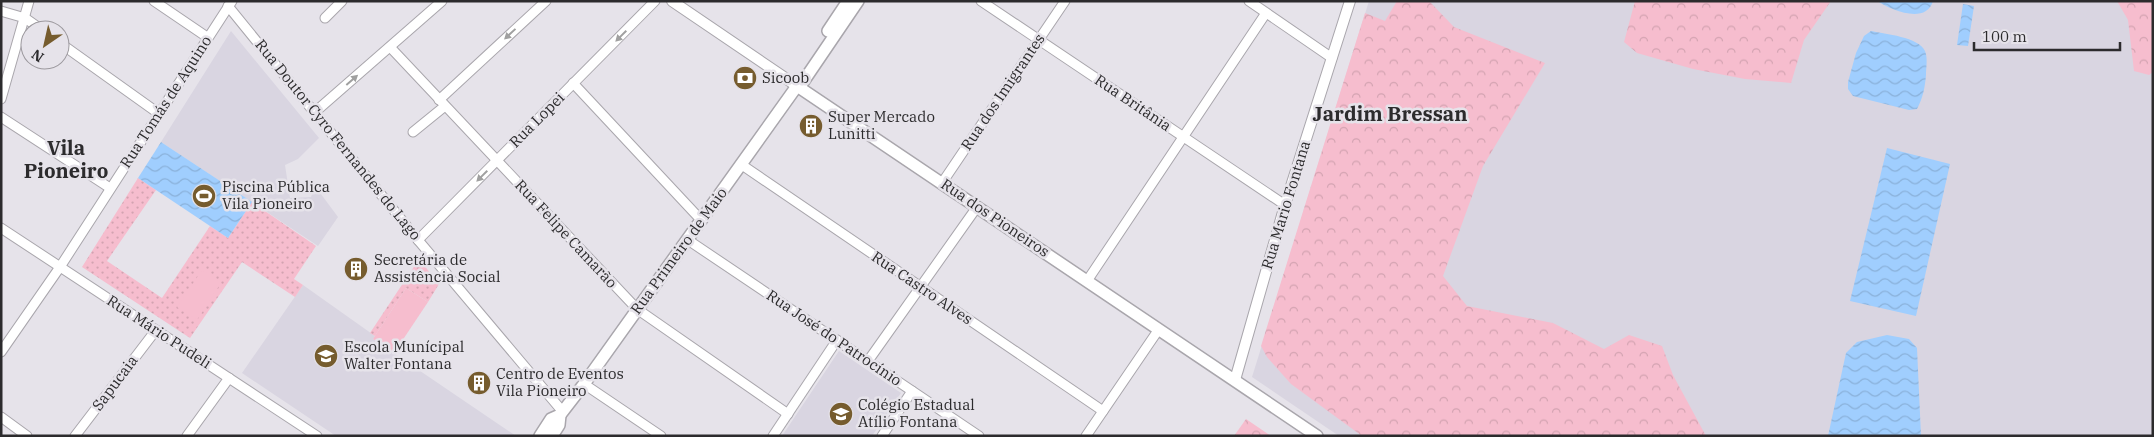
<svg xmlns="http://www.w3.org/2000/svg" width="2154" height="437" viewBox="0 0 2154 437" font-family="'IBM Plex Serif',serif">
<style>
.built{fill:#d9d5e1}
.grass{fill:url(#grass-dots)}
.forest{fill:url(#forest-crowns)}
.pitch{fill:#f6bdce}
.water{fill:url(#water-waves)}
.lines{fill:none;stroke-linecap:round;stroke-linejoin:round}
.minor-casing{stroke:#a9a6ac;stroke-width:11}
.tertiary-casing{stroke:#a9a6ac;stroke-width:12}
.secondary-casing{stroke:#a9a6ac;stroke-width:14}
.minor{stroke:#fff;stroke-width:9}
.tertiary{stroke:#fff;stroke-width:10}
.secondary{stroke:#fff;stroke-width:11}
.oneway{fill:#a0a0a0}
.labels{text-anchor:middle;stroke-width:5;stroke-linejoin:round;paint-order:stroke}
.poi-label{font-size:15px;fill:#2c2b2d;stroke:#e6e3ea;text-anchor:start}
.street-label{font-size:15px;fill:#2c2b2d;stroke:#e6e3ea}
.district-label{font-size:20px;font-weight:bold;fill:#2c2b2d;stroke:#e6e3ea}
</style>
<defs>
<pattern id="grass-dots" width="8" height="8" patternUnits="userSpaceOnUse" patternTransform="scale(1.25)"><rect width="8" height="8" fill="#f6bdce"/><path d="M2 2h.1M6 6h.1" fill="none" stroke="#d3a3b1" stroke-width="1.8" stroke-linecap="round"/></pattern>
<pattern id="forest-crowns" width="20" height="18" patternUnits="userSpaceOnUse" patternTransform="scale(1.25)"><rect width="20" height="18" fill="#f6bdce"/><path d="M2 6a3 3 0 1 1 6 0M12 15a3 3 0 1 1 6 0" fill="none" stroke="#d3a3b1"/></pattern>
<pattern id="water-waves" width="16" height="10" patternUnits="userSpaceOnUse" patternTransform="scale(1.25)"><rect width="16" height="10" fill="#a0cefe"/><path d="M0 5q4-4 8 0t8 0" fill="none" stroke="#8ab1da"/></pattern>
</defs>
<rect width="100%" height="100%" fill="#e6e3ea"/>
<!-- built -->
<g class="built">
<polygon points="1369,1 2153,1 2153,436 1339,436 1252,377"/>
<polygon points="231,31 319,138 298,159 285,165 290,198 311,197 315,186 338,217 318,246 161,142"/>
<polygon points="303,285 375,336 373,339 516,436 336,436 242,373"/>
<polygon points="839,351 901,393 872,436 782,436"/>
</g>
<!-- grass -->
<g class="grass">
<polygon points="138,178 156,190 107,261 162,298 210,226 228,238 252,202 316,246 294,279 303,285 295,297 242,262 190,338 82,267"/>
<polygon points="419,259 439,284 428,302 406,288 375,336 370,333"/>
</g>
<!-- forest -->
<g class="forest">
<polygon points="1397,1 1429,1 1454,27 1545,63 1483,166 1443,276 1467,306 1553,323 1604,349 1629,335 1662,346 1673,375 1706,436 1362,436 1291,384 1267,357 1261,346 1365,13 1385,21"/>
<polygon points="1635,1 1831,1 1804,40 1791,83 1745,79 1693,69 1637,53 1624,42"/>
<polygon points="2117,1 2153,1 2153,72 2149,75 2134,71 2128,20"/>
<polygon points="1246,419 1271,436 1234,436"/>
</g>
<!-- pitch -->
<g class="pitch">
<polygon points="202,270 221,283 197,320 177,307"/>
<polygon points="406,288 428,302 394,353 373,339"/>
</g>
<!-- water -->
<g class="water">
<path d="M1877 1H1933C1926 25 1891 10 1877 1Z"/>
<polygon points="1963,4 1974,6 1968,46 1957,45"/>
<path d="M1871 31C1885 34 1919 37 1925 51 1928 58 1926 68 1926 75 1925 87 1923 98 1917 109L1909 110 1853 96 1848 89V82L1856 53 1864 36Z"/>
<polygon points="161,142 252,202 228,238 138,178"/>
<polygon points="1887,148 1950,164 1916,316 1850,301"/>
<polygon points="1887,335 1909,339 1917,348 1921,436 1828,436 1846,353 1857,342"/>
</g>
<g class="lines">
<!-- minor casing -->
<g class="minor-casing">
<g id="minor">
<polyline points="154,1 207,37"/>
<polyline points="981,1 1285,205"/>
<polyline points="1249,1 1332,58"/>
<polyline points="228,6 418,240 563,412"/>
<polyline points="1,11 25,18 42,30"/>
<polyline points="325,18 342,1"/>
<polyline points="60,43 158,113"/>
<polyline points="390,47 637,309 788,414"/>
<polyline points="573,83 702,221"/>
<polyline points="1,99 29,1"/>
<polyline points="439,100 546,1"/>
<polyline points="315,112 442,1"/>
<polyline points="1,117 110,188"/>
<polyline points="413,132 445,106"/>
<polyline points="742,165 1103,411"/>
<polyline points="942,183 1065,1"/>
<polyline points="1,228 317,436"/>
<polyline points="418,240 655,1"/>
<polyline points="688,240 979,436"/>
<polyline points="1087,281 1266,13"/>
<polyline points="1,352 60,267 232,1"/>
<polyline points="868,361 977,207"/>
<polyline points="584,384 661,436"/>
<polyline points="1,417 27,436"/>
<polyline points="75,436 156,330"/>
<polyline points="187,436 229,378"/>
<polyline points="773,436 837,340"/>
<polyline points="882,436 912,391"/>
<polyline points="1086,436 1159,329"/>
</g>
</g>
<!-- tertiary casing -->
<g class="tertiary-casing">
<g id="tertiary">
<polyline points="672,1 797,86"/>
<polyline points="1235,380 1285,205 1350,1"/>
</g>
</g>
<!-- secondary casing -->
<g class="secondary-casing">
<g id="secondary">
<polyline points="828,31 848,1"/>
<polyline points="797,86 1317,436"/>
<polyline points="540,436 551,419 560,415 584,384 797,86 803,82 858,1"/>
<polyline points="552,436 559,425 560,415"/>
</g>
</g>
<!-- minor -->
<use href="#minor" class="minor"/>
<!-- tertiary -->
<use href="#tertiary" class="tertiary"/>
<!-- secondary -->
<use href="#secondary" class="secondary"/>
</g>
<!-- one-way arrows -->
<defs><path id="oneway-solid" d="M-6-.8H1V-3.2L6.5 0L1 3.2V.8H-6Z" transform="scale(1.25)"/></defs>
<g class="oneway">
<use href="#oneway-solid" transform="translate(510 34) rotate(137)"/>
<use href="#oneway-solid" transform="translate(621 36) rotate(135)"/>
<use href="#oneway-solid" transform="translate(352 80) rotate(-41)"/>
<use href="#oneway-solid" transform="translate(482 176) rotate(135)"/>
</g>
<!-- icons -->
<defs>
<g id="bank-disc" transform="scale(1.25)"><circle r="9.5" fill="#765c2e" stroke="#e6e3ea"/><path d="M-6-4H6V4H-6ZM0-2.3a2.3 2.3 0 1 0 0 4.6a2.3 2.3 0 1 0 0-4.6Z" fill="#fff"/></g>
<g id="building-disc" transform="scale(1.25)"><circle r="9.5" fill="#765c2e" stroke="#e6e3ea"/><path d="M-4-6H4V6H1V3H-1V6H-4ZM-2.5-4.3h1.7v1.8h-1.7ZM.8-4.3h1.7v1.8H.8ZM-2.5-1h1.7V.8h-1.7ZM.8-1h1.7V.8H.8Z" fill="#fff"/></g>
<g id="stadium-disc" transform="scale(1.25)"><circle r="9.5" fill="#765c2e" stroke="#e6e3ea"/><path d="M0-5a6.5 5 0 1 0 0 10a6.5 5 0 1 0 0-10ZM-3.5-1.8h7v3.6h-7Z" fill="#fff"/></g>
<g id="school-disc" transform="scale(1.25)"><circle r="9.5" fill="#765c2e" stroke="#e6e3ea"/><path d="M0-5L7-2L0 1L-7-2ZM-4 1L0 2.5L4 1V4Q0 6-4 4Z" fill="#fff"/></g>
</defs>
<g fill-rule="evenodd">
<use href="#bank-disc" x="745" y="78"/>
<use href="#building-disc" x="811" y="126"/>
<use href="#stadium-disc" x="204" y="196"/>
<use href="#building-disc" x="356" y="269"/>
<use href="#school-disc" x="326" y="356"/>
<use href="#building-disc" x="479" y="383"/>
<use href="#school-disc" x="841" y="414"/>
</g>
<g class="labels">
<!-- poi labels -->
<g class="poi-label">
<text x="762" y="83">Sicoob</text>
<text x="828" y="122">Super Mercado<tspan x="828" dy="17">Lunitti</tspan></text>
<text x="222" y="192">Piscina Pública<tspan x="222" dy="17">Vila Pioneiro</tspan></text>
<text x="374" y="265">Secretária de<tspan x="374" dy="17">Assistência Social</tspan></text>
<text x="344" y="352">Escola Munícipal<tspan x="344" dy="17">Walter Fontana</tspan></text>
<text x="496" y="379">Centro de Eventos<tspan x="496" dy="17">Vila Pioneiro</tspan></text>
<text x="858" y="410">Colégio Estadual<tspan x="858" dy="17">Atílio Fontana</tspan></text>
</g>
<!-- street labels -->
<g class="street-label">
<text transform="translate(1003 92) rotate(-56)" y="5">Rua dos Imigrantes</text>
<text transform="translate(166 102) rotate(-57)" y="5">Rua Tomás de Aquino</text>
<text transform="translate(1133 103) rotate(34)" y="5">Rua Britânia</text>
<text transform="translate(537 120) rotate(-45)" y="5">Rua Lopei</text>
<text transform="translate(338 140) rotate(51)" y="5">Rua Doutor Cyro Fernandes do Lago</text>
<text transform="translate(1286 205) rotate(-73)" y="5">Rua Mario Fontana</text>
<text transform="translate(995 218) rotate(34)" y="5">Rua dos Pioneiros</text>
<text transform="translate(566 234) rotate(47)" y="5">Rua Felipe Camarão</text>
<text transform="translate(679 251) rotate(-54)" y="5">Rua Primeiro de Maio</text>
<text transform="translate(922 288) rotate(34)" y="5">Rua Castro Alves</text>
<text transform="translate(159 332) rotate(33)" y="5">Rua Mário Pudeli</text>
<text transform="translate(834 338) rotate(34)" y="5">Rua José do Patrocínio</text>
<text transform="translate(115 383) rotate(-53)" y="5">Sapucaia</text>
</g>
<!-- district labels -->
<g class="district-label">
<text x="1390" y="121">Jardim Bressan</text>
<text x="66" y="155">Vila<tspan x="66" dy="23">Pioneiro</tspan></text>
</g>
</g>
<!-- border -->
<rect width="2154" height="437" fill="none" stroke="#2c2b2d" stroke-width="5"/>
<!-- north arrow -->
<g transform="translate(45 45) rotate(214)"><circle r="24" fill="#e6e3ea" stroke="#9c999e"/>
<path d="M0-4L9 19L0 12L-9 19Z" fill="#765c2e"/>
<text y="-8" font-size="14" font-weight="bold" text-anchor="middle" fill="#2c2b2d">N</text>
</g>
<!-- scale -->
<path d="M1974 42v8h146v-8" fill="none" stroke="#2c2b2d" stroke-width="2.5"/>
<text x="1982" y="42" font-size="15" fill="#2c2b2d" stroke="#e6e3ea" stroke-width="4" paint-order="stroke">100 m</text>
</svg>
